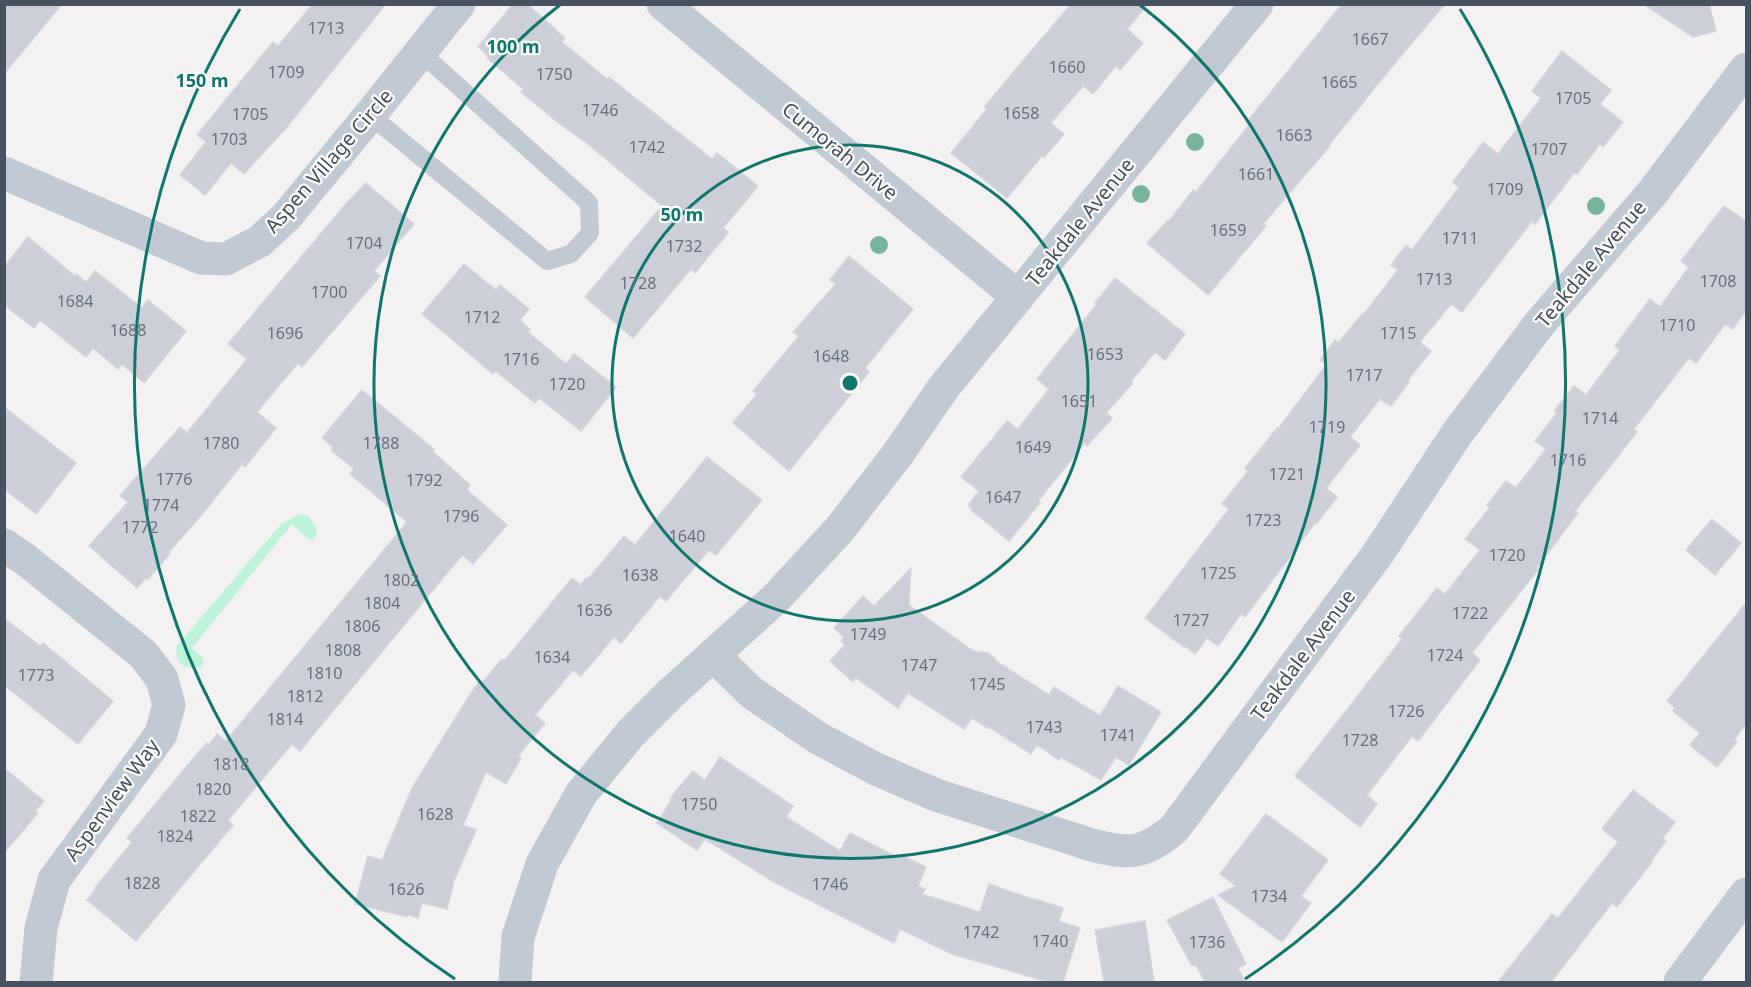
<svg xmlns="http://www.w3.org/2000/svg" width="1751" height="987" viewBox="0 0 1751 987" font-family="'Noto Sans',sans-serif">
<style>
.green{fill:#bdf3d8}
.building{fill:#cccfd7;stroke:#d4d6dd;stroke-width:1.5}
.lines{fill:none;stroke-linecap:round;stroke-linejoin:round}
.service{stroke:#c1c9d3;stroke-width:18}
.minor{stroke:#c1c9d3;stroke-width:33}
.tertiary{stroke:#c1c9d3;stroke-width:33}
.tree{fill:#76b49c}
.ring{fill:none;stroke:#0f766e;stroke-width:3}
.labels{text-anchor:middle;stroke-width:4.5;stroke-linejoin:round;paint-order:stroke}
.number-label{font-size:16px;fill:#68707e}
.street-label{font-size:20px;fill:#475160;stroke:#fff}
.centre{fill:#0f766e;stroke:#fff;stroke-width:3}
.ring-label{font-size:18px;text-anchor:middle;font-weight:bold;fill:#0f766e;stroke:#fff;stroke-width:4.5;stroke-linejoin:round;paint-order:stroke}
</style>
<rect width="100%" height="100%" fill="#f3f1f1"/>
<!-- green -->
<path class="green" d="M300 514 308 516 317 528 316 536 311 541 292 524 192 648 202 657 204 663 201 667C185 670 173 663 177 646L281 524Z"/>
<!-- building -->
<g class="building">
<polygon points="4,4 62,4 4,74"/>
<polygon points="313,4 386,4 287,127 244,174 231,163 205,195 180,175 206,142 197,135 273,42 278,46"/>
<polygon points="513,4 527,4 565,38 562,42 607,79 609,77 712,159 717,153 758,186 723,228 729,232 712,252 695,273 691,269 633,338 585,297 662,206 589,145 556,121 521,92 523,89 487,58 488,56 478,47"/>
<polygon points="1071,4 1148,4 1127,29 1143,43 1120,70 1116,66 1093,94 1083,86 1051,123 1064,134 1044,158 1042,156 1007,198 951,153 987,109 984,107"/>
<polygon points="1342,4 1445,4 1390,69 1329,145 1330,146 1263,224 1266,226 1208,295 1147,243 1168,220 1169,221 1193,190 1196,192 1249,125 1246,123"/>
<polygon points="1643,4 1709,4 1716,31 1693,37"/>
<polygon points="1562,51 1611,90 1600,104 1623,122 1603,147 1600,144 1577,174 1574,173 1535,224 1532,221 1462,312 1451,304 1420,342 1431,351 1408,380 1409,382 1391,406 1380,399 1350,437 1360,445 1326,488 1337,497 1316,524 1315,523 1245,617 1241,614 1218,646 1207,638 1195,654 1185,646 1184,647 1145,618 1229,509 1222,504 1248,471 1245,468 1277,428 1278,429 1327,364 1320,360 1335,340 1338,343 1363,313 1364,314 1398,270 1391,265 1406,245 1412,250 1459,187 1453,182 1483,142 1498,154 1541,98 1532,91"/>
<polygon points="366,183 414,224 374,271 380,276 302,367 298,363 257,412 276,428 245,467 242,464 205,511 169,552 170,554 148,579 146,578 137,588 89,546 128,502 120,496 180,427 187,433 247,359 228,344 344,206"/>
<polygon points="1724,206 1746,221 1746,310 1733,329 1725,324 1696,363 1689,358 1634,429 1637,432 1575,511 1578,513 1536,569 1538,570 1472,653 1480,660 1418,741 1412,736 1367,795 1377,804 1360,827 1295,776 1402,639 1399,636 1437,588 1445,594 1480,550 1465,539 1490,507 1487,505 1506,481 1516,488 1546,449 1535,441 1557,413 1554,411 1574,386 1586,395 1620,350 1615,346 1650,299 1660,307 1689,267 1681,261"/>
<polygon points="28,237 75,276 76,274 86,282 95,271 142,308 148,300 186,331 144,383 122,364 118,369 93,348 86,357 40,320 34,328 4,305 4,267"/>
<polygon points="849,256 913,309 865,368 869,372 789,471 733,423 757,394 753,391 799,336 793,332 836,284 830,280"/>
<polygon points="464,264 496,290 500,285 529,309 520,320 530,329 528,332 566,364 574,354 616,387 581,431 539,398 535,403 496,371 493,374 422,314"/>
<polygon points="1115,278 1185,334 1165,360 1155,352 1132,380 1132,384 1106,413 1112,418 1087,446 1085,443 1038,501 1040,503 1009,541 971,510 972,509 968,505 979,491 961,477 1007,421 1018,429 1049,389 1037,379 1097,304 1095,303"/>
<polygon points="362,390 434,449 432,451 470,485 467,490 507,525 473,564 462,555 300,751 292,744 228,820 233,825 136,941 87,900 96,889 95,888 132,842 127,838 196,755 207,743 209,745 217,734 226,741 407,522 350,474 354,469 331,450 333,447 322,438"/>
<polygon points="4,407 76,463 36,514 4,489"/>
<polygon points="707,457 762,500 716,555 709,550 666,601 660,596 621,643 614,637 581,676 573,670 535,715 545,723 518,756 521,758 506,784 486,772 463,825 476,830 454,881 447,909 422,903 418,918 408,915 407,917 355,904 368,856 382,860 412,788 469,696 479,682 481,684 502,659 504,661 572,578 581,585 586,578 588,579 624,536 635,545"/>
<polygon points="1712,519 1741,543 1715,575 1686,550"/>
<polygon points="911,568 909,605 973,651 988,653 994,657 996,661 1049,695 1054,687 1100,716 1118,686 1161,712 1129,765 1116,757 1101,780 1061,757 1059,760 1037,745 1031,754 989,727 988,728 972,718 964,729 908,693 898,708 856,678 853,682 830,661 845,645 841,641 844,637 834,628 863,596 874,606"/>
<polygon points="1746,603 1746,724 1734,740 1737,742 1717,767 1690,745 1700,733 1673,711 1675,708 1667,701"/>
<polygon points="4,618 40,646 43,643 113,701 78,744 4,685"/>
<polygon points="720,757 793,806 786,817 840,851 850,833 897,857 899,854 926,867 918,886 925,889 922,894 980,912 989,884 1035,900 1035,899 1063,908 1059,921 1080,928 1063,982 1049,982 952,954 900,929 894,943 772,881 705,839 697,850 657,823 672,799 670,798 693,771 705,780"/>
<polygon points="4,768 44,801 35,811 38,813 4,853"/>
<polygon points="1633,790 1675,822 1663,838 1666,841 1651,861 1652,862 1617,907 1612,903 1551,982 1498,982 1552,914 1558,918 1618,842 1602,829"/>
<polygon points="1266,814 1328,860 1301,896 1311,903 1282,942 1218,895 1236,886 1220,874"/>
<polygon points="1213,897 1246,964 1238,968 1245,982 1205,982 1196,965 1192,966 1167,920"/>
<polygon points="1145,921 1154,982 1104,982 1095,930"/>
</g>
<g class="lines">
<!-- service -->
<polyline class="service" points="370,115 547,261 571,254 590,233 589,203 420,52"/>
<!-- minor -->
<g class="minor">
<polyline points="663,4 1018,297"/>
<polyline points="4,173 201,258 226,259 260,241 286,217 370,115 459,4"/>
<polyline points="4,545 26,560 143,654 162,679 169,705 161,734 54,880 41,928 36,982"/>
<path d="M713 655 752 693 818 738 876 769 936 795 1092 845C1130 855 1143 854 1174 829L1379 552 1456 435 1540 323 1653 192 1746 69"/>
<polyline points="515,982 518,937 542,864 581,794 631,733 671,693 775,599 839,530 897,455 944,387 1257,4"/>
</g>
<!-- tertiary -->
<polyline class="tertiary" points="1680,982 1746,894"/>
</g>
<!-- trees -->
<g class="tree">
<circle cx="1195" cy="142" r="9"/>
<circle cx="1141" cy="194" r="9"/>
<circle cx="1596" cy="206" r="9"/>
<circle cx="879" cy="245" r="9"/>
</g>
<!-- distance rings -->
<g class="ring">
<circle cx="850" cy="383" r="238"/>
<path d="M1140 5A476 476 0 1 1 560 5"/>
<path d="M455 979A715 715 0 0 1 240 9M1460 9A715 715 0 0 1 1245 979"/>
</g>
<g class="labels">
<!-- number labels -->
<g class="number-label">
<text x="326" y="34">1713</text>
<text x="1370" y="45">1667</text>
<text x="1067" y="73">1660</text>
<text x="286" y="78">1709</text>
<text x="554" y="80">1750</text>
<text x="1339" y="88">1665</text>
<text x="1573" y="104">1705</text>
<text x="600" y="116">1746</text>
<text x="1021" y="119">1658</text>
<text x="250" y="120">1705</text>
<text x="1294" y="141">1663</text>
<text x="229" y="145">1703</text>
<text x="647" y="153">1742</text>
<text x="1549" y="155">1707</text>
<text x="1256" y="180">1661</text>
<text x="1505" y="195">1709</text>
<text x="1228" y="236">1659</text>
<text x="1460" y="244">1711</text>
<text x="364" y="249">1704</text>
<text x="684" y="252">1732</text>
<text x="1434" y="285">1713</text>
<text x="1718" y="287">1708</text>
<text x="638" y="289">1728</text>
<text x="329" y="298">1700</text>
<text x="75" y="307">1684</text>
<text x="482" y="323">1712</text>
<text x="1677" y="331">1710</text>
<text x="128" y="336">1688</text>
<text x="285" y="339">1696</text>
<text x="1398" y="339">1715</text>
<text x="1105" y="360">1653</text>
<text x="831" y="362">1648</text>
<text x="521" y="365">1716</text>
<text x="1364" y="381">1717</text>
<text x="567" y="390">1720</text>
<text x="1079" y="407">1651</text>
<text x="1600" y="424">1714</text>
<text x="1327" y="433">1719</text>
<text x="221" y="449">1780</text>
<text x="381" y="449">1788</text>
<text x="1033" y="453">1649</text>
<text x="1568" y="466">1716</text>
<text x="1287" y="480">1721</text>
<text x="174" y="485">1776</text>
<text x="424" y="486">1792</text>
<text x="1003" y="503">1647</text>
<text x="161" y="511">1774</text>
<text x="461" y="522">1796</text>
<text x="1263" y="526">1723</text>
<text x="140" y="533">1772</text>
<text x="687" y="542">1640</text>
<text x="1507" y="561">1720</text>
<text x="1218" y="579">1725</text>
<text x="640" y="581">1638</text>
<text x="401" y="586">1802</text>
<text x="382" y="609">1804</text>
<text x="594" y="616">1636</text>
<text x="1470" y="619">1722</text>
<text x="1191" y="626">1727</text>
<text x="362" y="632">1806</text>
<text x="868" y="640">1749</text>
<text x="343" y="656">1808</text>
<text x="1445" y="661">1724</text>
<text x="552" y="663">1634</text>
<text x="919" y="671">1747</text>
<text x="324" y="679">1810</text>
<text x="36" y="681">1773</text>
<text x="987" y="690">1745</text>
<text x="305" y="702">1812</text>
<text x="1406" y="717">1726</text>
<text x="285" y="725">1814</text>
<text x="1044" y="733">1743</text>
<text x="1118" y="741">1741</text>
<text x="1360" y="746">1728</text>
<text x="231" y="770">1818</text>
<text x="213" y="795">1820</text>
<text x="699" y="810">1750</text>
<text x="435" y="820">1628</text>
<text x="198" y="822">1822</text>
<text x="175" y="842">1824</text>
<text x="142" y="889">1828</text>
<text x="830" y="890">1746</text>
<text x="406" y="895">1626</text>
<text x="1269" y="902">1734</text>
<text x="981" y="938">1742</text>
<text x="1050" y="947">1740</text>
<text x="1207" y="948">1736</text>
</g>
<!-- street labels -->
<g class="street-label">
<text transform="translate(840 151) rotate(39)" y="7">Cumorah Drive</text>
<text transform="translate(329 161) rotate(-49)" y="7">Aspen Village Circle</text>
<text transform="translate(1080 222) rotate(-51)" y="7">Teakdale Avenue</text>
<text transform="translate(1591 264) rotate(-50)" y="7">Teakdale Avenue</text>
<text transform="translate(1303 655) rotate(-53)" y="7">Teakdale Avenue</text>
<text transform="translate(112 800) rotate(-54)" y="7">Aspenview Way</text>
</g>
</g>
<circle cx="850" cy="383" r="9" class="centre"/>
<g class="ring-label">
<text x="513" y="53">100 m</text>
<text x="202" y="87">150 m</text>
<text x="682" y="221">50 m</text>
</g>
<!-- border -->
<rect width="1751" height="987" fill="none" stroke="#475160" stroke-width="12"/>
</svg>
